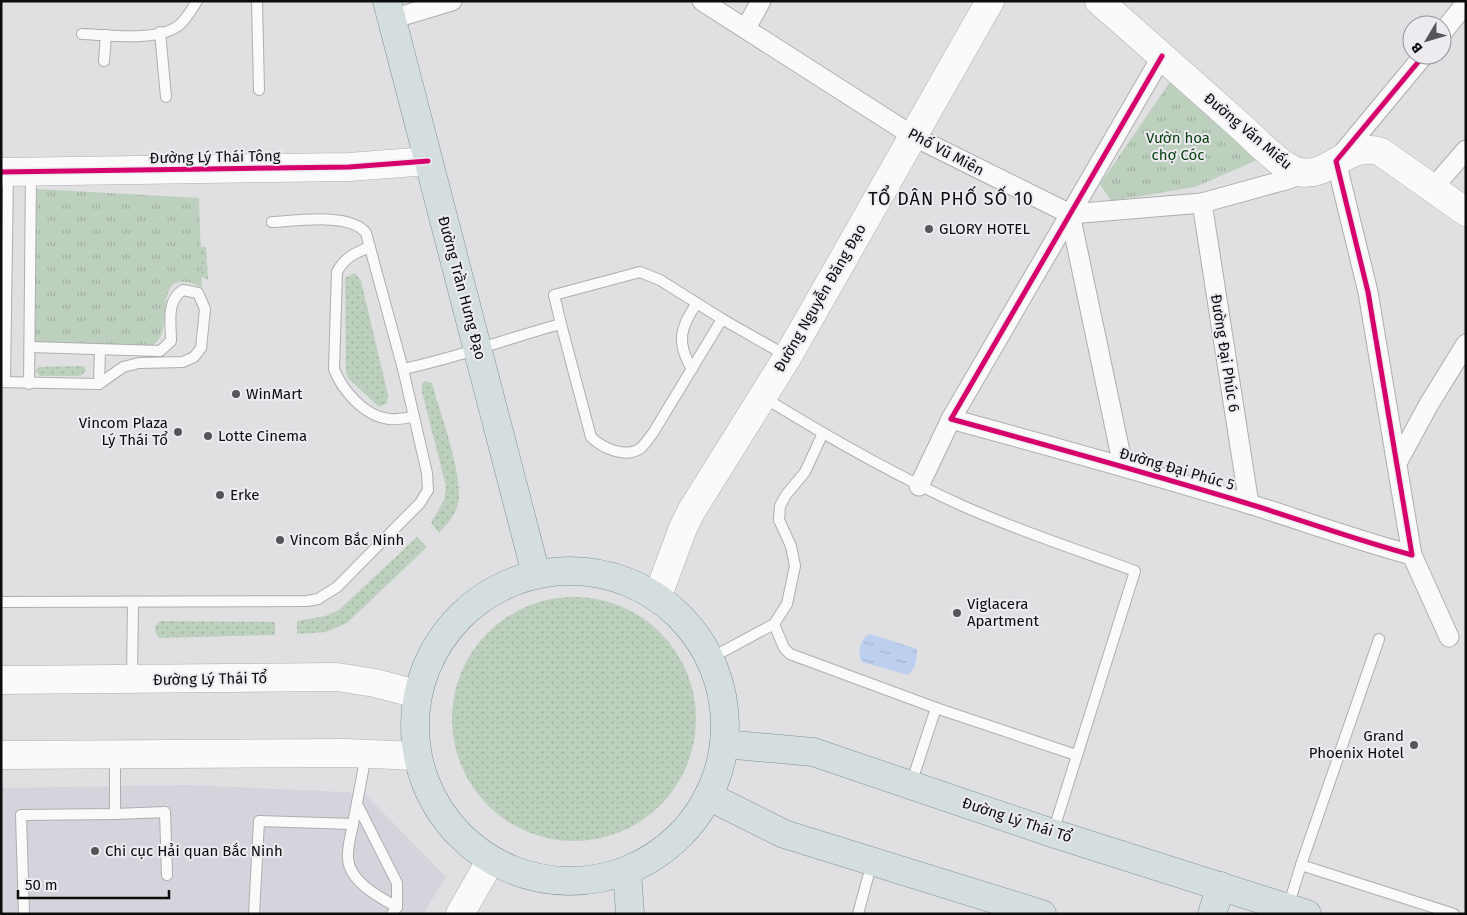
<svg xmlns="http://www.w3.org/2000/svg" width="1467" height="915" viewBox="0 0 1467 915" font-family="'Fira Sans',sans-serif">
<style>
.built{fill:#d6d3dc}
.grass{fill:url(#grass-dots)}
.park{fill:url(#park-tufts)}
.water{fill:url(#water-ripples)}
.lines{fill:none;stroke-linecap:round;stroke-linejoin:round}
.lane-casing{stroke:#aeaeaf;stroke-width:12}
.street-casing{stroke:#aeaeaf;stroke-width:21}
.secondary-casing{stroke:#aeaeaf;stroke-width:29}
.primary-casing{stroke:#7f9192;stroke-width:29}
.lane{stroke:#fafafb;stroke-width:10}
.street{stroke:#fafafb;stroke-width:19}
.secondary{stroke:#fafafb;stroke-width:28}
.primary{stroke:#d4dedf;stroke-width:28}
.cycleway-casing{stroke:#edebf0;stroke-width:8}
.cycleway{stroke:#d6006c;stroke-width:5}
.poi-dot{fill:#565658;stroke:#edebf0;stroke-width:2}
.labels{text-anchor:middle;stroke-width:4;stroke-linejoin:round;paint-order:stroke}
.street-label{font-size:15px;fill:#0c0c0d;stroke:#edebf0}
.park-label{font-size:15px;fill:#084110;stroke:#edebf0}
.poi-label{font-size:15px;fill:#0c0c0d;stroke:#edebf0;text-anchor:start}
.quarter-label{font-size:18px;letter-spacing:1px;fill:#0c0c0d;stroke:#edebf0}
</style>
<defs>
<pattern id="grass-dots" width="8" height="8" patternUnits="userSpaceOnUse" patternTransform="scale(1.25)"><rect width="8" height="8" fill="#bdd0be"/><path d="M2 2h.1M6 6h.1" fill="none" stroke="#a1b1a2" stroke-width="1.8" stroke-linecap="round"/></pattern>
<pattern id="park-tufts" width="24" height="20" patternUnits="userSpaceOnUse" patternTransform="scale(1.25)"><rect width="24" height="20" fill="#bdd0be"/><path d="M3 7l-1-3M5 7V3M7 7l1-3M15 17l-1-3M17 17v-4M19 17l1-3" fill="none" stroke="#a1b1a2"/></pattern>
<pattern id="water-ripples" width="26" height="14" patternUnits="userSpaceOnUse" patternTransform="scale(1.25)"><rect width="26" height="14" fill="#bdcfee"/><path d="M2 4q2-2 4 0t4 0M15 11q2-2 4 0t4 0" fill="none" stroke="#a1b1cb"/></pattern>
</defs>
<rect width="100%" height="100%" fill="#e0dfe2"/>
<!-- built -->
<polygon class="built" points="189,785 364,793 446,877 423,914 1,914 1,788"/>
<!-- grass -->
<g class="grass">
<polygon points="199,247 206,247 208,280 195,273"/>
<polygon points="355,273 361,281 388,395 387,403 379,407 349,379 346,373 345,278"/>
<polygon points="78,366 84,366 86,371 80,376 40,376 35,371 39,367"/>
<path d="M425 381 432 383C440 413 464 476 458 504 455 515 447 525 439 533L431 523 444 500 446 486 422 392V384Z"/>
<polygon points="417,537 427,547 347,623 326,632 297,634 297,621 325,616 339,610"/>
<circle cx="574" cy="719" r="122"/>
<polygon points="160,621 275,622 275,635 159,638 155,632 155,626"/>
</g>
<!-- park -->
<g class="park">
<polygon points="1170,82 1257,160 1195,187 1111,201 1100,184"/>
<path d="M37 189 199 198 202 288C193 282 181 279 172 285 158 305 174 334 149 348L30 347Z"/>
</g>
<!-- water -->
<path class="water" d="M870 634 917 649C917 660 916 667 908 675L862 662C857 653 860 638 870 634Z"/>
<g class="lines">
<!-- lane casing -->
<g class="lane-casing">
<g id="lane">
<polyline points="257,1 259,90"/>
<polyline points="160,32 166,97"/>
<path d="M82 34C108 35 156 42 178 26 186 20 192 9 197 1"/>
<polyline points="104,61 106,35"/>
<path d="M370 247C355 253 345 257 337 272L334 369C342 390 364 416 389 419 396 420 405 418 412 417"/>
<polyline points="722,319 787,356"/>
<path d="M403 369C457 358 508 338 561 324L591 437C602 448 626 459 641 448 645 444 649 438 653 433L722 319 660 280 640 272 554 295 561 324"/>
<path d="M692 369C676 343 680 327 697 303"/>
<path d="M1 382 99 384 123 367 139 363 183 362 194 357 201 348 205 309 198 293 183 290C166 301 171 322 171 341L160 351 30 347"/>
<polyline points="5,382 8,173"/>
<polyline points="29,384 31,173"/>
<polyline points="99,384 100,350"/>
<path d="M763 397C828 437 894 475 963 506 1019 531 1078 550 1135 571L1053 832"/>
<path d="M1 602 307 601 318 599 337 587 420 503 428 490 427 473 403 369 366 233C350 212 296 221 272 222"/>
<polyline points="774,624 784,648 790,654 936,708"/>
<polyline points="709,659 774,624 787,604 795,566 791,546 779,520 780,506 786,495 805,472 823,433"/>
<polyline points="132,677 133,603"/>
<polyline points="911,784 936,708 1076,755"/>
<polyline points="357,804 397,883 397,907 392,914"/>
<polyline points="115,814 165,812 167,875"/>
<path d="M353 824C351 835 347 847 348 859 350 882 379 897 397 907"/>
<polyline points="1301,865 1379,639"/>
<polyline points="1288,907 1301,865 1454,914"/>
<polyline points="24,914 21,815 115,814 115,755"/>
<polyline points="254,914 259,821 353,824 366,755"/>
<polyline points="858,914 872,862"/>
</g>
</g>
<!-- street casing -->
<g class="street-casing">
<g id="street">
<polyline points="702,1 913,136 1070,214 1202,203 1289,179 1302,173"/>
<polyline points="392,19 452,1"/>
<polyline points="746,28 761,1"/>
<polyline points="1442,33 1466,3"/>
<path d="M1162 56 951 419C1050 446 1148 473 1246 503 1301 520 1356 540 1412 555L1368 292 1336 161 1424 55"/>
<polyline points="1433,188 1466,150"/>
<polyline points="1202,203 1249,504"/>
<polyline points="1070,214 1123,466"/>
<polyline points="1397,463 1429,404 1466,344"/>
<polyline points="919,486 951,419"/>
<polyline points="1412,555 1449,637"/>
</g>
</g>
<!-- secondary casing -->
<g class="secondary-casing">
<g id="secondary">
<path d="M1099 1C1145 41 1191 82 1237 123 1252 136 1281 168 1299 172 1329 179 1348 140 1381 152L1466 212"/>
<polyline points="1,172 349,167 428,161"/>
<polyline points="657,598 683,528 692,510 788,356 990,1"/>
<polyline points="1,680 337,677 375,683 417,694"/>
<polyline points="1,755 346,753 417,756"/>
<polyline points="460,914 491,860"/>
</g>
</g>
<!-- primary casing -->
<g class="primary-casing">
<g id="primary">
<polyline points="387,1 536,574"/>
<circle cx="570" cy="726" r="155"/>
<polyline points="724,744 813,752 1052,833 1307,914"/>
<polyline points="708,796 784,834 1042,914"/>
<polyline points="627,871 630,914"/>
<polyline points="1212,914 1221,886"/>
</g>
</g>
<!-- lane -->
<use href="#lane" class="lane"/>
<!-- street -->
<use href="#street" class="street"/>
<!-- secondary -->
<use href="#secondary" class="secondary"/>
<!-- primary -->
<use href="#primary" class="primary"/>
<!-- cycleway casing -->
<g class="cycleway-casing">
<g id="cycleway">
<path d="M1162 56 951 419C1050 446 1148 473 1246 503 1301 520 1356 540 1412 555L1368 292 1336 161 1424 55"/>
<polyline points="1,172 349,167 428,161"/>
</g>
</g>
<!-- cycleway -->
<use href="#cycleway" class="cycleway"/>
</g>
<!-- markers -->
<g class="poi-dot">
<circle cx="929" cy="229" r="5"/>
<circle cx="236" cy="394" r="5"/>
<circle cx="178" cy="432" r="5"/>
<circle cx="208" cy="436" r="5"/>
<circle cx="220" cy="495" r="5"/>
<circle cx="280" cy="540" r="5"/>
<circle cx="957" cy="613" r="5"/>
<circle cx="1414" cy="745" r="5"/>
<circle cx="95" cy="851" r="5"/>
</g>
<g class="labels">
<!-- street labels -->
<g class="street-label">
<text transform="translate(1248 131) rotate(40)" y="5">Đường Văn Miếu</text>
<text transform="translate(946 152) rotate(28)" y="5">Phố Vũ Miên</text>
<text transform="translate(215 157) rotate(-1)" y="5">Đường Lý Thái Tông</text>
<text transform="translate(462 288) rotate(75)" y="5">Đường Trần Hưng Đạo</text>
<text transform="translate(820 298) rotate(-60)" y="5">Đường Nguyễn Đăng Đạo</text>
<text transform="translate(1225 353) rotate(81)" y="5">Đường Đại Phúc 6</text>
<text transform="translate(1177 469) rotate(16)" y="5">Đường Đại Phúc 5</text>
<text transform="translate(210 679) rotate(-1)" y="5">Đường Lý Thái Tổ</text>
<text transform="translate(1017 820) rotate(18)" y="5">Đường Lý Thái Tổ</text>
</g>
<!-- park labels -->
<g class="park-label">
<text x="1178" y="143">Vườn hoa<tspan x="1178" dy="17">chợ Cóc</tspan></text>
</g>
<!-- poi labels -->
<g class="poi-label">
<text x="939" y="234">GLORY HOTEL</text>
<text x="246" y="399">WinMart</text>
<text x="168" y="428" text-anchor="end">Vincom Plaza<tspan x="168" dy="17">Lý Thái Tổ</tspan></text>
<text x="218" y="441">Lotte Cinema</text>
<text x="230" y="500">Erke</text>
<text x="290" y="545">Vincom Bắc Ninh</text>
<text x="967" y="609">Viglacera<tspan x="967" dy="17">Apartment</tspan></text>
<text x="1404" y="741" text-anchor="end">Grand<tspan x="1404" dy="17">Phoenix Hotel</tspan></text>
<text x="105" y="856">Chi cục Hải quan Bắc Ninh</text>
</g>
<!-- quarter labels -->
<g class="quarter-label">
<text x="951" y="205">TỔ DÂN PHỐ SỐ 10</text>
</g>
</g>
<!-- border -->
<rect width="1467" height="915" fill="none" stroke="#0c0c0d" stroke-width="5"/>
<!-- north arrow -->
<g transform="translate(1427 40) rotate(232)"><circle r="24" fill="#edebf0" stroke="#939295"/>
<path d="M0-4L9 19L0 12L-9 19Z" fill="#565658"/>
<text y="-8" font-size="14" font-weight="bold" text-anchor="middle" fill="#0c0c0d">B</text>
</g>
<!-- scale -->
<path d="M18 890v8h151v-8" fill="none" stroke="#0c0c0d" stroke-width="2.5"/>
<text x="25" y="890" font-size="15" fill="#0c0c0d" stroke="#edebf0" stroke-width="4" paint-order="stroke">50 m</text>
</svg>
